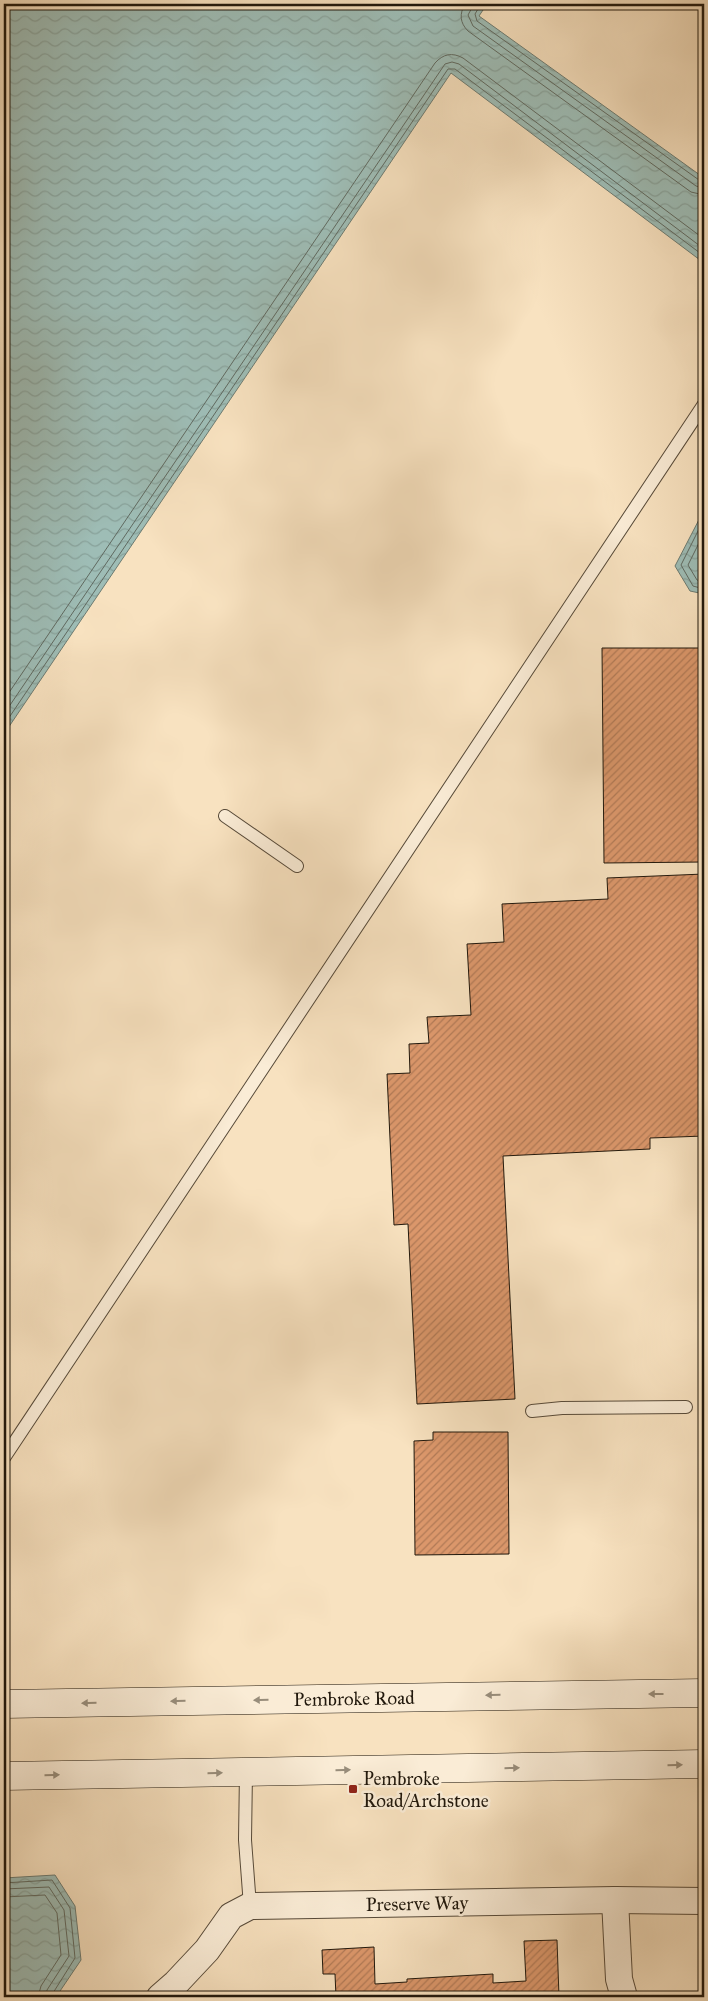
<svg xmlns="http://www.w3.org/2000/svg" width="708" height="2001" viewBox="0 0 708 2001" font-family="'IM FELL Great Primer',serif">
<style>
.water{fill:url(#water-waves);stroke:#6c7b72}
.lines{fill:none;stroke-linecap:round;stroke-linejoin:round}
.shore{stroke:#606a61;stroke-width:1}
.building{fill:url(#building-hatch);stroke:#21180c}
.lane-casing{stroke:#574a39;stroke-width:14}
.street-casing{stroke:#574a39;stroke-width:28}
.secondary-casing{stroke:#21180c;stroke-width:29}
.lane{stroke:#faecd6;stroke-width:12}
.street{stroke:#faecd6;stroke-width:26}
.secondary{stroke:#faecd6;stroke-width:28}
.oneway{fill:#988d7b}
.poi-dot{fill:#8f2418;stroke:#faecd6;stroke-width:2}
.labels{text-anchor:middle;stroke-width:5;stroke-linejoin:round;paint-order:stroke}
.street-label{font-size:19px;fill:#21180c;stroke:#faecd6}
.poi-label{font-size:19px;fill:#21180c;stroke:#faecd6;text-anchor:start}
</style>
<defs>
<pattern id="water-waves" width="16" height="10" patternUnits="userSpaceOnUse" patternTransform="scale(1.25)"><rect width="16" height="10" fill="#9ebdb6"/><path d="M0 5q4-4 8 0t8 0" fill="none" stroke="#88a29b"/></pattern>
<pattern id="building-hatch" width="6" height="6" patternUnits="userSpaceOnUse" patternTransform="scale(1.25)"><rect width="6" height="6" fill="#db976b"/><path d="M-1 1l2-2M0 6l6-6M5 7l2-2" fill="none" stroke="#b17a56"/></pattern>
</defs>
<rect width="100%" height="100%" fill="#f8e2c0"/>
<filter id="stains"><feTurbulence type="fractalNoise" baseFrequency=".004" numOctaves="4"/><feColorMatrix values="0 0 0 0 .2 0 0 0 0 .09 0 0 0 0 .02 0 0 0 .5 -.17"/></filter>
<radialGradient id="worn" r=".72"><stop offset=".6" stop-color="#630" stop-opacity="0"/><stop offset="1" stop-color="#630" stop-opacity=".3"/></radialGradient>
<!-- water -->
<g class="water">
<polygon points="4,4 487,4 479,16 704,178 704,263 451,73 4,734"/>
<polygon points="704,510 704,594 690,591 675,566"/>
<polygon points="55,1875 75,1906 81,1960 56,1997 4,1997 4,1878"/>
</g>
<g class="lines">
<!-- shore -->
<g class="shore">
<path d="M465 4C459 14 460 23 468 31L691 192 704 195"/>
<polyline points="474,4 468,15 473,26 696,186 704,188"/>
<polyline points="481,4 475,14 477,21 699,180 704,182"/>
<polyline points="704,519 681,565 693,586 704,589"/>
<polyline points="704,533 688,565 697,580 704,583"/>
<path d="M4 700 435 63C443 54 452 52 463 58L704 239"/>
<polyline points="4,714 445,64 452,62 459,64 704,249"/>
<polyline points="4,725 448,69 455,69 704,256"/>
<polyline points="4,1883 52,1880 70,1908 75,1958 53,1993 52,1997"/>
<polyline points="4,1889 49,1887 64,1910 69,1956 47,1990 46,1997"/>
<polyline points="4,1897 45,1895 57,1913 61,1955 41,1986 38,1997"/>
</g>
</g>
<!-- building -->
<g class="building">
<polygon points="602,648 701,648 703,862 604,863"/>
<polygon points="704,874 704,1136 650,1138 650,1149 503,1156 515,1399 417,1404 408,1224 394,1225 387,1074 410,1073 409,1044 429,1043 427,1017 471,1015 467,944 504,942 502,904 608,899 607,878"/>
<polygon points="433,1432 508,1432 509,1554 415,1555 414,1441 433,1440"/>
<polygon points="557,1940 559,1997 336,1997 335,1974 323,1974 322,1950 374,1947 375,1984 407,1982 407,1979 493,1974 493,1983 526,1981 524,1941"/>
</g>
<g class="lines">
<!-- lane casing -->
<g class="lane-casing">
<g id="lane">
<polyline points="225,816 297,866"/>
<polyline points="532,1411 562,1408 686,1407"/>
<polyline points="4,1458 704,404"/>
<polyline points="246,1772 245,1840 250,1906"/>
</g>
</g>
<!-- street casing -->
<g class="street-casing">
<g id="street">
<polyline points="615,1900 704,1901"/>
<polyline points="160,1997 176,1983 207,1950 231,1916 250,1906 615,1900 619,1979 624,1997"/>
</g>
</g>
<!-- secondary casing -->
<g class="secondary-casing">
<g id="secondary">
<polyline points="4,1704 704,1693"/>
<polyline points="4,1776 704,1764"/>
</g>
</g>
<!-- lane -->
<use href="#lane" class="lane"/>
<!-- street -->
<use href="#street" class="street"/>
<!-- secondary -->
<use href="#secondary" class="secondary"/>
</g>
<!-- one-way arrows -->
<defs><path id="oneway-solid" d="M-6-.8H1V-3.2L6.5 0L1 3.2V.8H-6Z" transform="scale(1.25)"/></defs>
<g class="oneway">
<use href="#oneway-solid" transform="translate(656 1694) rotate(180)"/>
<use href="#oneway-solid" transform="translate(493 1695) rotate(179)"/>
<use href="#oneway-solid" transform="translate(261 1700) rotate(179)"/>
<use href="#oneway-solid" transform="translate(178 1701) rotate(179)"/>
<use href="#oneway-solid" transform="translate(89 1703) rotate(179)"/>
<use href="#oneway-solid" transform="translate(675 1765) rotate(-1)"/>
<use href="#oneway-solid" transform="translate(512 1768) rotate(-1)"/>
<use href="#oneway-solid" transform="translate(343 1770) rotate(-1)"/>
<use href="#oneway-solid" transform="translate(215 1773) rotate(-1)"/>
<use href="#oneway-solid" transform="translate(52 1775) rotate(-1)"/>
</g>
<!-- markers -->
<rect class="poi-dot" x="348" y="1784" width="10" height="10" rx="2.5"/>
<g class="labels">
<!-- street labels -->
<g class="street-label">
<text transform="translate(354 1698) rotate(-1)" y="7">Pembroke Road</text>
<text transform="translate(417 1903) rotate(-1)" y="7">Preserve Way</text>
</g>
<!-- poi labels -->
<g class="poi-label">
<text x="363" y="1785">Pembroke<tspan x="363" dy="22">Road/Archstone</tspan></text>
</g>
</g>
<!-- margin -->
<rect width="708" height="2001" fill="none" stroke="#f8e2c0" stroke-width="20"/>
<rect x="5" y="5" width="698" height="1991" fill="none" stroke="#21180c" stroke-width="2.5"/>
<rect x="10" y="10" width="688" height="1981" fill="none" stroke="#21180c"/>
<rect width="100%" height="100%" filter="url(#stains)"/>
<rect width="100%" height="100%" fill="url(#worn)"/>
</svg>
